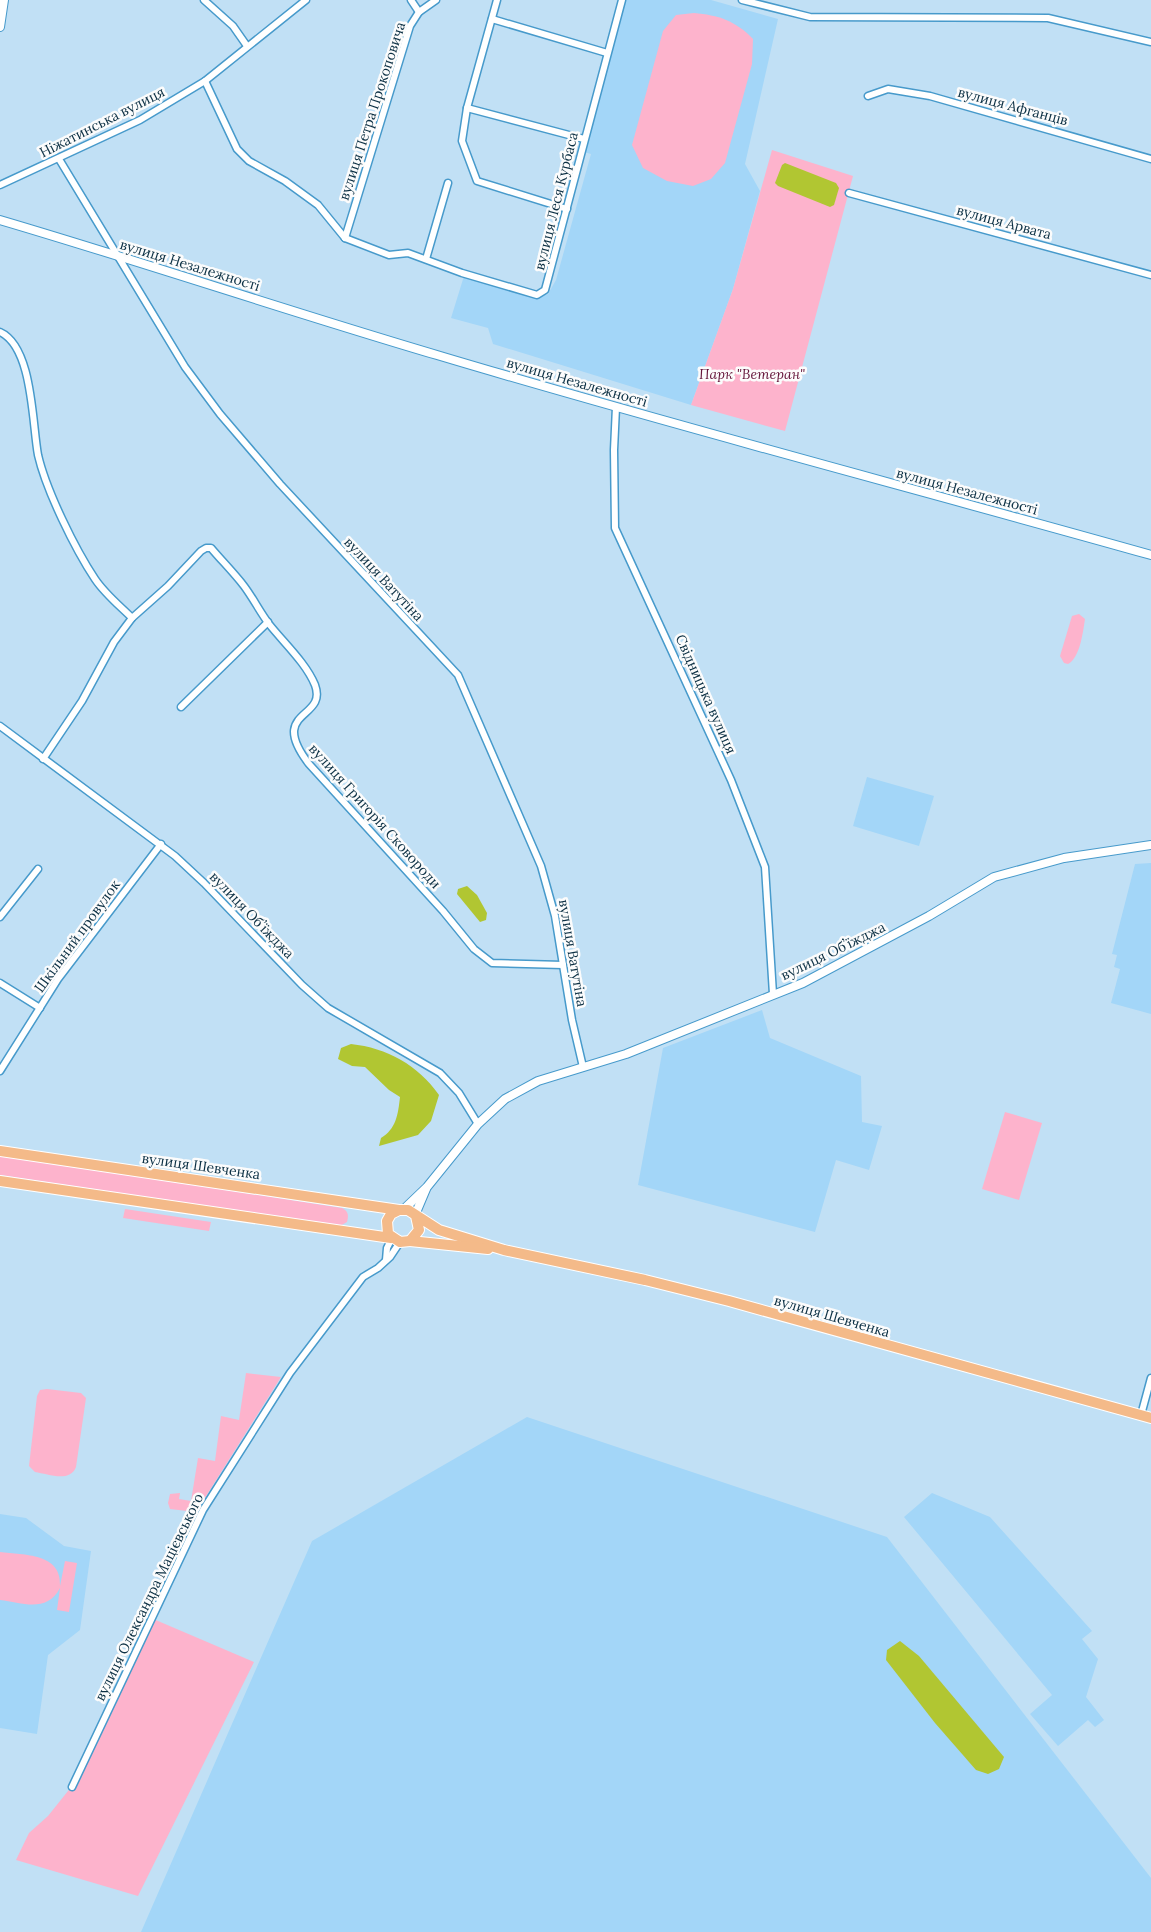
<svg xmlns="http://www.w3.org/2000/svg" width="1151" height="1932" viewBox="0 0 1151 1932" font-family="Lora,serif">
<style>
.built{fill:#a3d6f8}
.green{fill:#fdb3cc}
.water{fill:#b1c632}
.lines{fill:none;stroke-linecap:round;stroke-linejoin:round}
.minor-casing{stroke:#479acb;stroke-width:9}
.tertiary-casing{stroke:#479acb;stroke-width:10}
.primary-casing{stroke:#fff;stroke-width:12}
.minor{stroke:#fff;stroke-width:6}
.tertiary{stroke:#fff;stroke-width:8}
.primary{stroke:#f4ba89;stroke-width:10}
.labels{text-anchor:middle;stroke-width:5;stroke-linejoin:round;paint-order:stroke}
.street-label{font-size:14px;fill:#0c3044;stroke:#fcfcfc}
.park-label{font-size:14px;font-style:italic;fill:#65153a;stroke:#fcfcfc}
</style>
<rect width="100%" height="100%" fill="#c1e0f5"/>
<!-- built -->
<g class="built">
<polygon points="624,0 711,0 778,19 745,164 760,191 733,289 691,405 493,344 488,328 451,318 464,276 538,297 548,294 556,280 591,154 584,152"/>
<polygon points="867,777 934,796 919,846 853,826"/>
<polygon points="1151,863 1151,1014 1111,1003 1120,969 1114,967 1117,955 1112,954 1135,864"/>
<polygon points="762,1010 770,1038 861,1076 862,1122 882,1126 869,1170 836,1160 815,1232 638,1185 663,1048"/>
<polygon points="527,1417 887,1537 1151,1878 1151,1932 141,1932 312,1541"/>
<polygon points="932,1493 990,1517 1092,1631 1082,1639 1098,1659 1086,1697 1104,1720 1095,1727 1088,1720 1058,1746 1030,1714 1052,1695 904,1517"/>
<polygon points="0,1514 26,1518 64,1546 91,1551 80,1630 48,1655 37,1734 0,1728"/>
</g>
<!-- green -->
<g class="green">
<path d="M694 13C718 15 736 21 753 39L752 64 725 163 711 179 693 186 667 181 643 168 632 145 663 31 676 15Z"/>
<polygon points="772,150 853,176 785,431 691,405 733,289"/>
<path d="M1079 614 1085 619C1083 632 1080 658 1068 664L1064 663 1060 656 1072 616Z"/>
<polygon points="1005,1112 1042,1123 1019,1200 982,1189"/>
<path d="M0 1155 342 1208C348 1211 349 1215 347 1222L340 1226 0 1175Z"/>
<polygon points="125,1209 211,1222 209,1231 123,1218"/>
<polygon points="246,1373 281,1377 196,1512 170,1509 168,1503 170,1494 180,1493 179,1499 191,1501 198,1458 215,1461 221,1416 239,1420"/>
<path d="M47 1389 81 1393 86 1398 76 1467C70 1483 48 1474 35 1472L29 1466 37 1396 40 1390Z"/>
<path d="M0 1552C24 1555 62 1553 60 1586L65 1561 77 1563 69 1612 57 1610 60 1588C47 1613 23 1603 0 1600Z"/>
<polygon points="151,1618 254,1662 138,1896 16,1860 29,1833 48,1816 72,1786"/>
</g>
<!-- water -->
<g class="water">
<polygon points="785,163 836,183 839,188 834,205 830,207 778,186 775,183 782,165"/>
<polygon points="467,886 477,895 487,913 486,920 480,922 457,894 458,889"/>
<path d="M351 1044C387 1048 418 1065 439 1095L431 1121 418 1135 379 1146 381 1138C396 1129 398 1115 400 1097L389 1090 365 1067 352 1066 338 1059 341 1048Z"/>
<polygon points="900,1641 919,1656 1004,1757 999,1769 988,1774 976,1770 935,1723 886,1660 887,1650"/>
</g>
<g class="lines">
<!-- minor casing -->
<g class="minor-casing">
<g id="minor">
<polyline points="204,0 233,26 247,46"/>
<polyline points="411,0 419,12"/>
<polyline points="497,0 467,108 462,141 477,181 567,209"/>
<polyline points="742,0 810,17 1048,18 1151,42"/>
<polyline points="492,19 607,53"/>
<polyline points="205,81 237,149 249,161 285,181 318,205 345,238"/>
<polyline points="868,96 888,89 930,96 1151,159"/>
<polyline points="467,108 584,139"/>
<polyline points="59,159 185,367 220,414 280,484 458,675 541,866 555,916 572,1020 583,1067"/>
<polyline points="0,185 140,120 205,81 306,0"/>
<polyline points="849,193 1151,275"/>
<polyline points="345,238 389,255 408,253 462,273 537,295 545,290 622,0"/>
<polyline points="345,238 410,26 419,12 436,0"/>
<polyline points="426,259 448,183"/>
<path d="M0 332C33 347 32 423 38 455 46 490 75 549 95 579 105 594 120 606 132 618"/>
<polyline points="616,407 614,450 615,528 731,780 765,867 773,994"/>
<polyline points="181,707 268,622"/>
<polyline points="0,726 175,856 204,883 302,985 328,1008 440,1073 459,1093 478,1124"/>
<path d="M43 759 82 701 114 642 132 618 168 586 201 551 206 548H211C222 561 234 573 244 586 253 598 260 612 269 624 284 643 306 663 315 685 328 720 267 709 309 764L443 911 474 949 492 963 563 965"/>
<polyline points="0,917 38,869"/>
<polyline points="0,983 40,1008"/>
<polyline points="0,1071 58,979 161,844"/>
<polyline points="386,1260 387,1248 392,1238"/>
<polyline points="1141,1415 1151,1378"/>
<polyline points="72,1787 203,1510 290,1373 363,1277 378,1268 390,1257 400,1242"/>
</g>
</g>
<!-- tertiary casing -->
<g class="tertiary-casing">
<g id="tertiary">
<polyline points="0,27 4,0"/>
<path d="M0 220C146 263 291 312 437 355 674 426 913 488 1151 555"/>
<polyline points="404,1209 427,1187 478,1124 505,1099 538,1081 626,1054 803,983 929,916 994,877 1064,858 1151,845"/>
<polyline points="415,1215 426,1189"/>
</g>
</g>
<!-- primary casing -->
<g class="primary-casing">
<g id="primary">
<polyline points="0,1151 399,1210"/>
<polyline points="0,1181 391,1238"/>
<polyline points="416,1216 419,1230 410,1241 400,1242 388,1234 387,1221 391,1214 399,1210 408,1210 439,1230 504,1250 645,1280 729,1301 1151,1418"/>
<polyline points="410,1241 488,1249"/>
</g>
</g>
<!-- minor -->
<use href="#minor" class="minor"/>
<!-- tertiary -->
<use href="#tertiary" class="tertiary"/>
<!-- primary -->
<use href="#primary" class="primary"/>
</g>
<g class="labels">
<!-- street labels -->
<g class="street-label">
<text transform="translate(1013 106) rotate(15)" y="5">вулиця Афганців</text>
<text transform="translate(372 111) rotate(-72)" y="5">вулиця Петра Прокоповича</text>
<text transform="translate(102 122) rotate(-27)" y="5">Ніжатинська вулиця</text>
<text transform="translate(556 201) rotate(-76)" y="5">вулиця Леся Курбаса</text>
<text transform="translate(1004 222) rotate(15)" y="5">вулиця Арвата</text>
<text transform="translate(190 265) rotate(17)" y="5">вулиця Незалежності</text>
<text transform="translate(577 382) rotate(16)" y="5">вулиця Незалежності</text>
<text transform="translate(967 491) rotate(15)" y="5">вулиця Незалежності</text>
<text transform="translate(384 579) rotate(47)" y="5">вулиця Ватутіна</text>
<text transform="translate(706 694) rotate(66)" y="5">Свідницька вулиця</text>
<text transform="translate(375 816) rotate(48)" y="5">вулиця Григорія Сковороди</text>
<text transform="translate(252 915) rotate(46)" y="5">вулиця Обʼїжджа</text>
<text transform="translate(77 936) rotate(-54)" y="5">Шкільний провулок</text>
<text transform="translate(833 951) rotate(-26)" y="5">вулиця Обʼїжджа</text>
<text transform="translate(573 953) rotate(80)" y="5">вулиця Ватутіна</text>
<text transform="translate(201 1166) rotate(8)" y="5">вулиця Шевченка</text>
<text transform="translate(832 1316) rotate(16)" y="5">вулиця Шевченка</text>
<text transform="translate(149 1597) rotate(-64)" y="5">вулиця Олександра Мацієвського</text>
</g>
<!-- park labels -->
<g class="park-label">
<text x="752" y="379">Парк "Ветеран"</text>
</g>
</g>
</svg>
